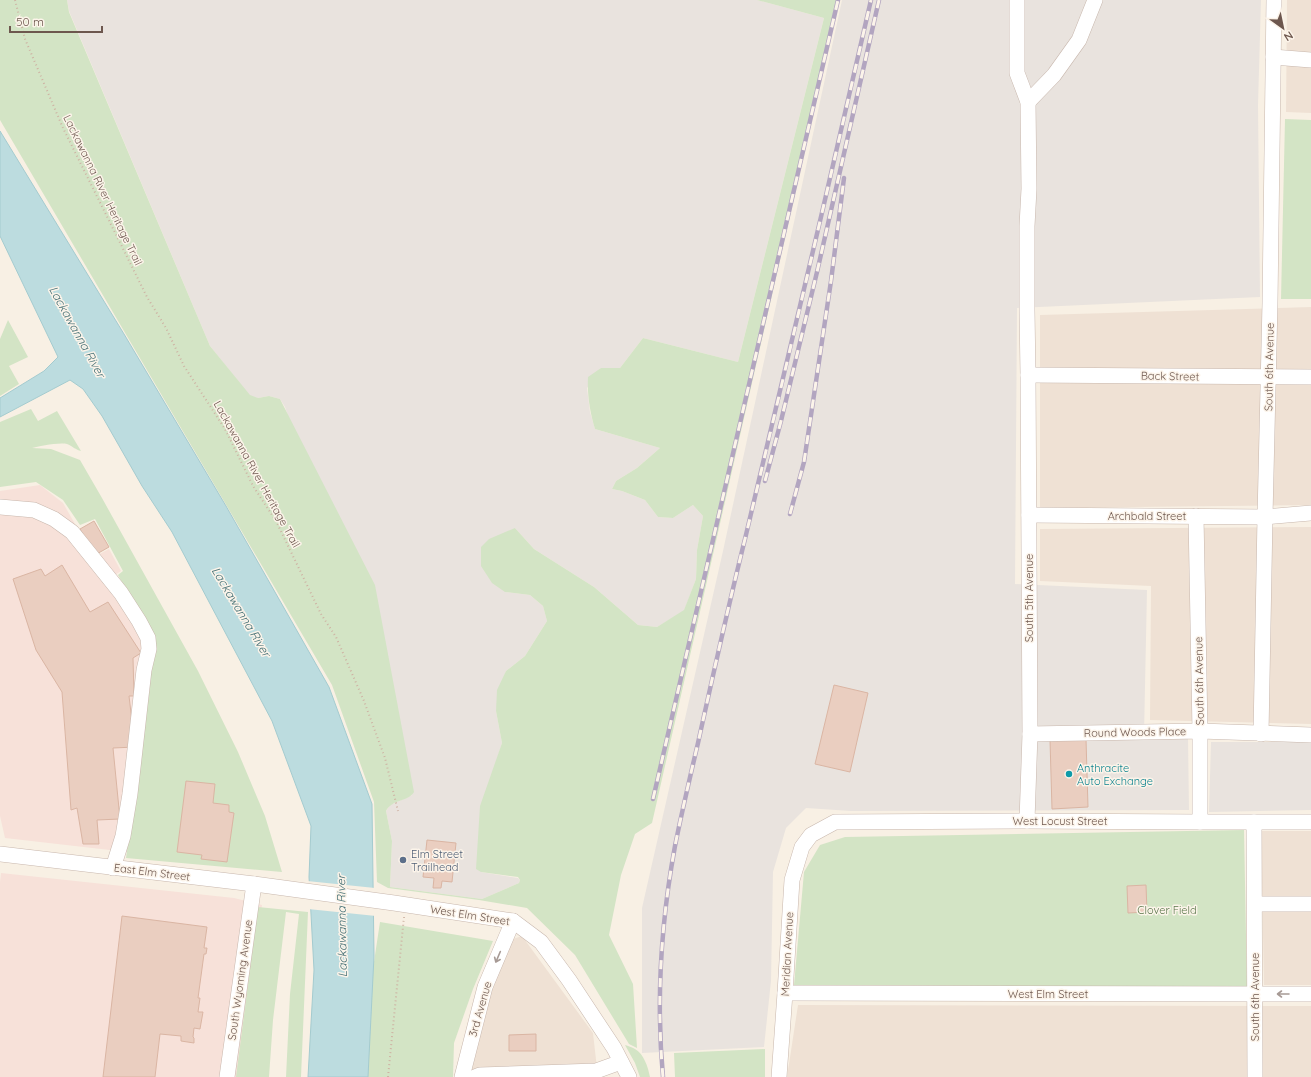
<svg xmlns="http://www.w3.org/2000/svg" width="1311" height="1077" viewBox="0 0 1311 1077" font-family="Quicksand,sans-serif">
<style>
.residential{fill:#efe1d4}
.commercial{fill:#f7e1d9}
.industrial{fill:#e9e3de}
.green{fill:#d3e4c5}
.water{fill:#bcdcdf;stroke:#a4cbcf}
.pier{fill:#f8f0e4}
.building{fill:#eacec0;stroke:#dab5a3}
.lines{fill:none;stroke-linecap:round;stroke-linejoin:round}
.minor-casing{stroke:#c8b7ad;stroke-width:16}
.path{stroke:#ceb2a3;stroke-width:2;stroke-dasharray:1 3;stroke-linecap:butt}
.minor{stroke:#fff;stroke-width:15}
.rail-casing{stroke:#b2a5c0;stroke-width:4.5}
.rail{stroke:#fcf4ea;stroke-width:3;stroke-dasharray:9;stroke-linecap:butt}
.oneway{stroke:#a79a95}
.culture-dot{fill:#0f9aa8;stroke:#fcf4ea;stroke-width:1.5}
.service-dot{fill:#5c6f8a;stroke:#fcf4ea;stroke-width:1.5}
.labels{text-anchor:middle;stroke-width:3;stroke-linejoin:round;paint-order:stroke}
.street-label{font-size:11px;fill:#6d574e;stroke:#fcf4ea}
.culture-label{font-size:11px;fill:#0d838f;stroke:#fcf4ea;text-anchor:start}
.service-label{font-size:11px;fill:#4e5e75;stroke:#fcf4ea;text-anchor:start}
.park-label{font-size:11px;fill:#5a774b;stroke:#fcf4ea}
.water-label{font-size:12px;font-style:italic;fill:#477277;stroke:#fcf4ea}
</style>
<rect width="100%" height="100%" fill="#f8f0e4"/>
<!-- residential -->
<g class="residential">
<polygon points="1287,0 1311,0 1311,113 1286,112"/>
<polygon points="1311,307 1311,505 1040,508 1040,315"/>
<polygon points="1311,527 1311,724 1150,720 1151,586 1040,581 1040,529"/>
<polygon points="1261,831 1311,831 1311,985 1264,985"/>
<polygon points="522,936 593,1033 598,1077 468,1074 491,986 513,939"/>
<polygon points="798,1005 1311,1006 1311,1077 787,1077"/>
</g>
<!-- commercial -->
<g class="commercial">
<polygon points="40,485 63,503 94,557 109,549 121,571 115,575 276,869 5,838 0,816 0,491"/>
<polygon points="1,873 234,898 262,905 238,1077 0,1077 0,882"/>
</g>
<!-- industrial -->
<g class="industrial">
<polygon points="67,0 757,0 824,18 738,362 643,338 620,368 601,368 587,388 590,412 595,429 660,448 637,468 616,481 612,489 622,491 645,500 658,517 673,518 693,505 703,516 697,550 696,579 684,611 657,627 638,625 594,587 534,549 515,528 505,592 530,595 543,606 547,621 525,656 506,671 496,711 502,743 497,759 481,872 518,878 520,880 519,883 482,899 390,887 392,841 386,811 390,805 412,795 285,407 280,399 269,396 258,398 250,396 210,346 69,11"/>
<polygon points="842,0 1261,0 1258,105 1260,297 1017,308 1015,584 1147,590 1144,735 1188,738 1189,810 851,811 806,808 786,828 773,872 771,981 764,1047 642,1053 642,908 723,551"/>
<polygon points="1211,742 1311,742 1311,810 1209,812"/>
</g>
<!-- green -->
<g class="green">
<path d="M0 0H67L69 12 210 346 250 395 258 398 269 396 280 399 375 585 414 792C408 802 392 799 386 811L392 841 390 887 482 899 519 883 520 880 518 877 481 872 476 869 480 806 502 743 496 711 497 690 506 671 525 656 547 621 543 606 530 595 505 592 492 583 481 566V547L489 539 515 528 534 549 594 587 638 625 657 627 684 610 696 579 697 550 703 516 693 505 673 518 658 517 645 500 622 491 612 489 616 481 637 468 660 448 595 429C590 412 587 395 588 377L601 368H620L643 338 738 362 824 18 757 0H839L652 823 635 834 621 875 609 935 633 984 637 1048 629 1044 575 955 527 908 479 900 388 888 377 882 374 802 332 685 0 120Z"/>
<polygon points="1285,119 1311,120 1311,299 1281,299"/>
<polygon points="8,320 28,357 9,366 19,384 0,396 0,339"/>
<path d="M31 409 38 421 57 411 81 451C76 450 72 446 67 444 60 442 38 446 32 448L51 449 80 460 102 498 198 671 238 752 265 816 282 872 126 858 150 687 151 634 118 575 123 571 95 519 80 525 63 500 36 482 0 487V422Z"/>
<polygon points="1244,830 1247,988 794,985 804,872 820,845 845,837"/>
<polygon points="258,907 308,912 301,1077 286,1077 290,994 299,914 286,912 273,1020 269,1077 236,1077"/>
<polygon points="380,922 493,941 473,989 454,1043 453,1077 361,1077 364,1028"/>
<path d="M625 1045C628 1046 632 1047 635 1049 644 1054 648 1067 650 1077H640L635 1063Z"/>
<polygon points="765,1049 765,1077 675,1077 674,1053"/>
</g>
<!-- water -->
<polygon class="water" points="0,131 124,334 226,506 329,687 372,804 374,956 368,1077 308,1077 314,970 309,877 311,826 272,721 172,532 142,486 102,416 83,389 70,380 0,417 0,398 44,371 58,357 0,236"/>
<!-- pier -->
<polygon class="pier" points="307,881 375,888 376,916 308,909"/>
<!-- building -->
<g class="building">
<polygon points="94,521 109,547 95,555 80,529"/>
<polygon points="62,565 90,612 108,602 141,653 133,658 134,696 129,696 135,747 113,748 120,819 97,820 99,844 83,844 77,808 71,810 62,692 36,650 13,579 41,569 45,576"/>
<polygon points="834,685 868,693 850,772 815,764"/>
<polygon points="1086,739 1088,807 1052,809 1050,740"/>
<polygon points="186,781 215,784 213,803 229,805 229,812 234,813 227,862 201,859 202,855 177,852"/>
<polygon points="427,840 456,843 452,882 442,881 441,888 433,888 434,878 423,877"/>
<polygon points="1146,885 1147,912 1128,913 1127,886"/>
<polygon points="122,916 207,927 204,948 207,948 206,954 204,954 198,998 200,998 198,1012 203,1012 200,1029 194,1028 193,1037 194,1038 194,1043 181,1041 181,1036 160,1034 155,1077 103,1077"/>
<polygon points="536,1034 536,1051 509,1051 509,1035"/>
</g>
<g class="lines">
<!-- minor casing -->
<g class="minor-casing">
<g id="minor">
<polyline points="1017,0 1017,73 1028,102 1029,189 1027,226 1027,310 1028,375 1030,734 1027,821"/>
<polyline points="1273,57 1311,60"/>
<polyline points="1028,102 1054,75 1079,40 1095,0"/>
<polyline points="1028,375 1311,377"/>
<polyline points="0,507 34,510 54,519 72,532 121,593 139,621 148,638 149,649 144,670 130,794 123,836 113,868"/>
<polyline points="1029,515 1265,517 1311,513"/>
<polyline points="1196,516 1200,731 1200,822"/>
<polyline points="1030,734 1200,731 1311,735"/>
<polyline points="1261,734 1265,517 1270,303 1274,0"/>
<polyline points="1254,822 1255,1077"/>
<polyline points="0,854 254,884 394,903 513,921 541,942 569,980 614,1048 629,1077"/>
<polyline points="1255,904 1311,904"/>
<polyline points="785,993 1311,994"/>
<polyline points="227,1077 254,884"/>
<polyline points="462,1077 485,987 513,921"/>
<polyline points="475,1077 480,1075 596,1071 621,1062"/>
<polyline points="779,1077 785,993 792,880 802,847 811,835 835,822 1027,821 1200,822 1311,822"/>
</g>
</g>
<!-- path -->
<g class="path">
<polyline points="15,0 25,39 63,128 147,297 166,328 184,366 225,429 253,486 276,521 321,614 336,637 364,701 385,758 398,811"/>
<polyline points="388,1077 404,917"/>
</g>
<!-- minor -->
<use href="#minor" class="minor"/>
<!-- rail casing -->
<g class="rail-casing">
<g id="rail">
<polyline points="765,481 781,421 817,272 879,0"/>
<polyline points="790,514 804,462 831,281 844,178"/>
<polyline points="653,799 838,0"/>
<path d="M663 1077C656 1000 661 922 675 846 682 811 690 777 698 743 713 675 728 607 745 539 788 359 830 180 871 0"/>
</g>
</g>
<!-- rail -->
<use href="#rail" class="rail"/>
</g>
<!-- one-way arrows -->
<defs><path id="oneway-shaft" d="M-6 0H5M1.5-3L5.5 0L1.5 3" fill="none" stroke-width="1.6" stroke-linecap="round" stroke-linejoin="round"/></defs>
<g class="oneway">
<use href="#oneway-shaft" transform="translate(498 957) rotate(113)"/>
<use href="#oneway-shaft" transform="translate(1283 994) rotate(180)"/>
</g>
<!-- markers -->
<circle class="culture-dot" cx="1069" cy="774" r="4"/>
<circle class="service-dot" cx="403" cy="860" r="4"/>
<g class="labels">
<!-- street labels -->
<g class="street-label">
<text transform="translate(103 190) rotate(64)" y="4">Lackawanna River Heritage Trail</text>
<text transform="translate(1269 367) rotate(-89)" y="4">South 6th Avenue</text>
<text transform="translate(1170 376) rotate(1)" y="4">Back Street</text>
<text transform="translate(257 474) rotate(61)" y="4">Lackawanna River Heritage Trail</text>
<text x="1147" y="520">Archbald Street</text>
<text transform="translate(1029 598) rotate(-90)" y="4">South 5th Avenue</text>
<text transform="translate(1199 681) rotate(-91)" y="4">South 6th Avenue</text>
<text transform="translate(1135 732) rotate(-1)" y="4">Round Woods Place</text>
<text x="1060" y="825">West Locust Street</text>
<text transform="translate(152 872) rotate(7)" y="4">East Elm Street</text>
<text transform="translate(470 915) rotate(9)" y="4">West Elm Street</text>
<text transform="translate(787 954) rotate(-87)" y="4">Meridian Avenue</text>
<text transform="translate(240 980) rotate(-82)" y="4">South Wyoming Avenue</text>
<text x="1048" y="998">West Elm Street</text>
<text transform="translate(1255 997) rotate(-90)" y="4">South 6th Avenue</text>
<text transform="translate(480 1009) rotate(-74)" y="4">3rd Avenue</text>
</g>
<!-- culture labels -->
<g class="culture-label">
<text x="1077" y="772">Anthracite<tspan x="1077" dy="13">Auto Exchange</tspan></text>
</g>
<!-- service labels -->
<g class="service-label">
<text x="411" y="858">Elm Street<tspan x="411" dy="13">Trailhead</tspan></text>
</g>
<!-- park labels -->
<g class="park-label">
<text x="1167" y="914">Clover Field</text>
</g>
<!-- water labels -->
<g class="water-label">
<text transform="translate(77 332) rotate(61)" y="4">Lackawanna River</text>
<text transform="translate(241 612) rotate(59)" y="4">Lackawanna River</text>
<text transform="translate(342 926) rotate(-91)" y="4">Lackawanna River</text>
</g>
</g>
<!-- north arrow -->
<g transform="translate(1283 28) rotate(147)" stroke="#fcf4ea" stroke-width="3" paint-order="stroke">
<path d="M0-3L7 15L0 10L-7 15Z" fill="#6d574e"/>
<text y="-6" font-size="11" font-weight="bold" text-anchor="middle" fill="#6d574e">N</text>
</g>
<!-- scale -->
<path d="M10 26v6h92v-6" fill="none" stroke="#6d574e" stroke-width="2"/>
<text x="16" y="26" font-size="12" fill="#6d574e" stroke="#fcf4ea" stroke-width="3" paint-order="stroke">50 m</text>
</svg>
